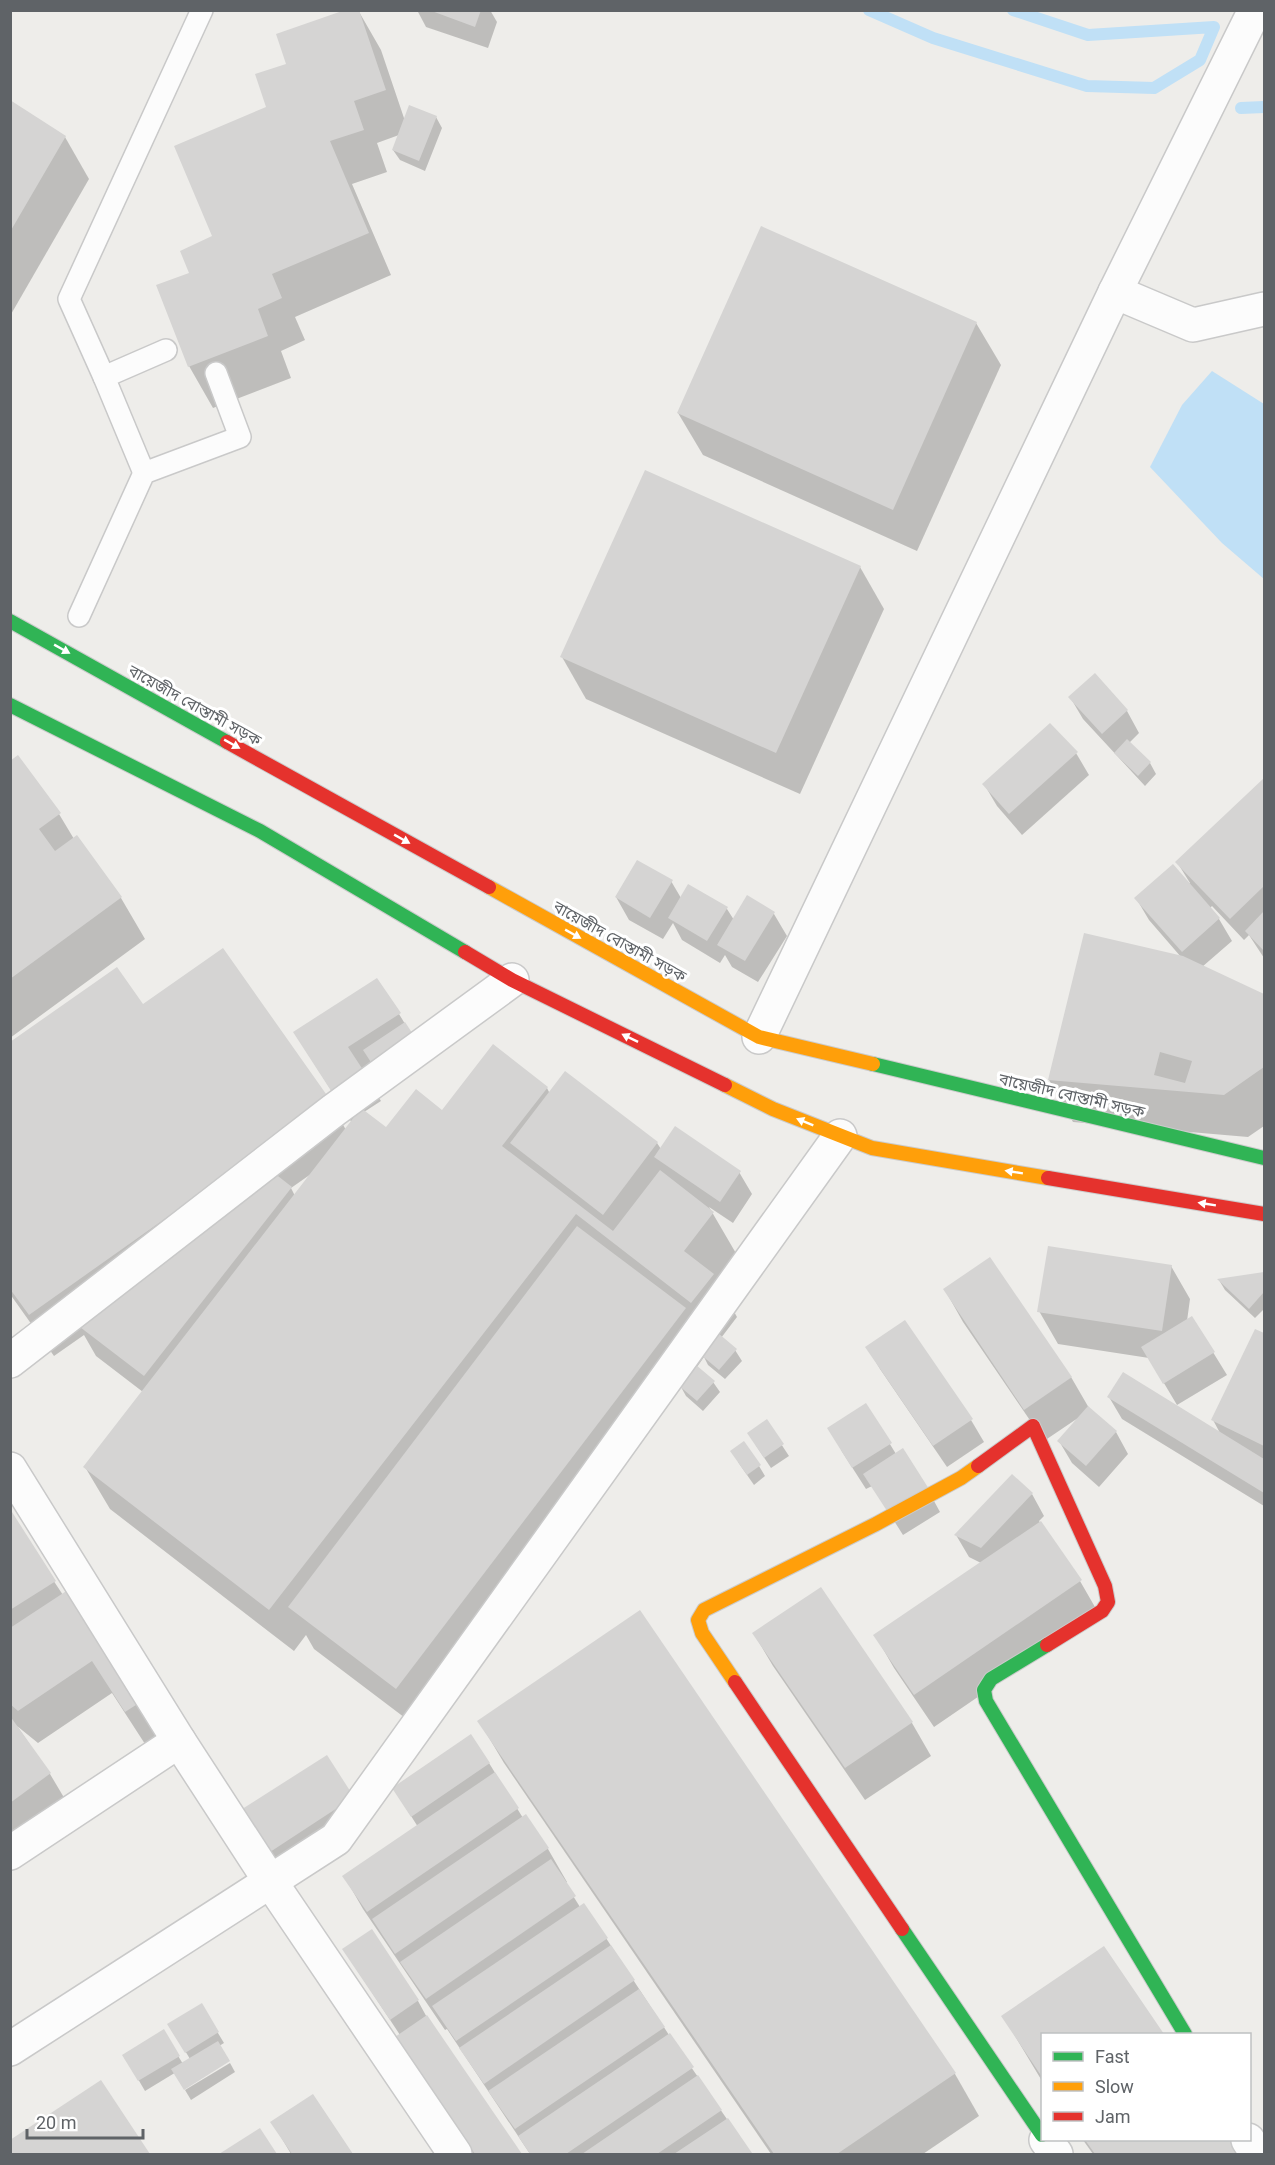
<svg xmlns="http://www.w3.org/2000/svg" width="1275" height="2165" viewBox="0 0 1275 2165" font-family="Roboto,'Noto Sans Bengali',sans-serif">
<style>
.water{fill:#c0e0f6}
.shadow{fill:#0003;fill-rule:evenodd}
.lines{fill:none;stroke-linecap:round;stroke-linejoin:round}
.stream{stroke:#c0e0f6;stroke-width:12}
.building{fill:#d5d4d3;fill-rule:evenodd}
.lane-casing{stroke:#c9c9c9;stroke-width:24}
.street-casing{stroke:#c9c9c9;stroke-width:36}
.fast-casing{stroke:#cbcbcb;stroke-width:16}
.slow-casing{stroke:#cbcbcb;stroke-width:16}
.jam-casing{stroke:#cbcbcb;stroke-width:16}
.lane{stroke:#fcfcfc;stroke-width:21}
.street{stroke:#fcfcfc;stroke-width:33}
.fast{stroke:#30b455;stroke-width:14}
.slow{stroke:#ff9f0a;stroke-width:14}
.jam{stroke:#e5322d;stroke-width:14}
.oneway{fill:#fff}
.labels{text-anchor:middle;stroke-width:6;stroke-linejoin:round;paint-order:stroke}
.street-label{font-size:16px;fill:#5f6367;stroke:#fff}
</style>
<rect width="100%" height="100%" fill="#eeedea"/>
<!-- water -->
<polygon class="water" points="1212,371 1264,404 1264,579 1222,543 1150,467 1182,405"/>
<!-- shadow -->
<g class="shadow">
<polygon points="358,10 381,50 405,121 436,117 442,128 425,171 400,160 393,150 399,135 377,143 387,172 352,184 391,275 295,317 305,340 281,351 291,378 213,408 189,366 191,274 214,237 288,65"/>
<polygon points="417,10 490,10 497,22 488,48 426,27"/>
<polygon points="10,102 65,137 89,179 10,316"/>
<polygon points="976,323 1001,365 917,551 703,455 678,413"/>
<polygon points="860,567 884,609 800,794 586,699 562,657"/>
<polygon points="1070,697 1127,711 1139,733 1129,743 1150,763 1156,774 1145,786 1083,719"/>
<polygon points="1076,753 1089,775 1022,835 997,806 984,784"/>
<polygon points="10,762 59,814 74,839 121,898 145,939 10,1038"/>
<polygon points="1264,780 1264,958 1249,935 1244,940 1212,906 1210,908 1219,919 1232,941 1202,967 1264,998 1264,1126 1248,1137 1073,1122 1049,1080 1181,957 1149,920 1136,898 1190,883 1177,862"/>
<polygon points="671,881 681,898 727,909 734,920 747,898 774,914 787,936 758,982 732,967 725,955 720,963 682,940 673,923 663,939 629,920 616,897"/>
<path d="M143 1006 330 1102 346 1130 352 1123 295 1033 399 1014 410 1032 361 1069 381 1101 364 1112 386 1129 442 1112 547 1088 550 1094 566 1073 657 1143 661 1149 739 1172 752 1194 733 1223 709 1207 737 1255 717 1281 737 1317 721 1338 735 1350 742 1361 725 1379 708 1365 704 1357 697 1367 713 1382 720 1392 703 1411 686 1396 681 1387 421 1730 314 1649 306 1635 294 1651 110 1509 85 1467 143 1392 96 1356 84 1335 54 1356 10 1294V1043ZM311 1174 295 1196 291 1188Z"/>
<polygon points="1171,1266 1190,1299 1187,1321 1192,1318 1227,1375 1177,1405 1149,1358 1058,1344 1039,1311"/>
<polygon points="1264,1274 1264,1309 1255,1318 1225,1290 1219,1280"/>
<polygon points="945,1290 1071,1377 1089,1408 1116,1432 1128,1454 1099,1487 1072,1463 1059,1441 1078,1418 1044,1441 963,1322"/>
<polygon points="1256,1331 1264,1335 1264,1506 1122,1419 1109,1397 1220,1433 1213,1420"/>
<polygon points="867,1347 971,1420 984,1442 947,1467 880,1369"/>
<polygon points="866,1405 896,1454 928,1490 940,1512 903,1535 872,1486 866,1489 841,1450"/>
<polygon points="766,1421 789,1456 771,1468 755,1444"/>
<polygon points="738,1462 759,1466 765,1476 754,1485"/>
<polygon points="1032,1494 1044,1516 1039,1521 1080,1581 1099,1614 934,1727 894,1668 875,1635 981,1563 969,1557 956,1535"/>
<polygon points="10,1515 63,1595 168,1729 145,1744 112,1693 38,1743 17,1726 50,1774 69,1806 10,1847"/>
<polygon points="820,1589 912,1723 931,1756 865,1800 773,1666 754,1634"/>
<polygon points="639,1612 955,2074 979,2116 923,2154 771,2154 504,1763 479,1721"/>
<polygon points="489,1763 523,1818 525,1816 548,1849 567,1882 565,1883 580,1907 606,1938 669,2035 751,2154 530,2154 447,2029 445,2030 363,1909 344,1876 418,1827 394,1789"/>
<polygon points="353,1798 281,1875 254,1834"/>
<polygon points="1103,1948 1162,2034 1042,2034 1042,2081 1003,2016"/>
<polygon points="344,1950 418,2001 430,2023 520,2154 474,2154 416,2070 400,2035"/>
<polygon points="201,2005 224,2043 145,2091 124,2055 163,2031 183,2064 190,2059 169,2024"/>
<polygon points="230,2063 235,2072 191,2100 185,2090"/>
<polygon points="100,2082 148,2154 10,2154 10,2142"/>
<polygon points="312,2096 351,2154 291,2154 272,2122"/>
<polygon points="259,2130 276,2154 222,2154"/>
<polygon points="1083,2140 1234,2140 1244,2154 1093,2154"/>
</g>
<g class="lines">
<!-- stream -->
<g class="stream">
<polyline points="869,10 933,38 1087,86 1154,88 1200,60 1214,27 1088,35 1013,10"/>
<polyline points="1241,108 1264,107"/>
</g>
</g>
<!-- building -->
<g class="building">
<polygon points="345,10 359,10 386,90 354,101 364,130 330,141 369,233 272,274 282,298 258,309 268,336 188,367 156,285 189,273 180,251 212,236 174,146 266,107 255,74 286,64 276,34"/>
<polygon points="429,10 481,10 475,27"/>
<polygon points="10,100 66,136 10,232"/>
<polygon points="409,105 437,116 419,161 392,150"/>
<polygon points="761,226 977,322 893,510 677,413"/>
<polygon points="645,470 861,566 776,753 560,657"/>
<polygon points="1095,673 1128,710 1102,734 1068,697"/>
<polygon points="1050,723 1078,752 1009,814 982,784"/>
<polygon points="1127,739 1151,762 1138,776 1114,753"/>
<polygon points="18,755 61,813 39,829 55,851 77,835 122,897 10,979 10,761"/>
<polygon points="1264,778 1264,886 1230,919 1175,862"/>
<polygon points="637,860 673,880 650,918 615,897"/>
<polygon points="1173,864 1220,918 1182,952 1134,898"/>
<polygon points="688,884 728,907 707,941 668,918"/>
<polygon points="747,895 775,912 745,961 717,945"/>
<polygon points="1264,911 1264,951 1245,931"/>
<path d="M1084 933 1183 956 1264 994V1067L1224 1095 1048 1080ZM1160 1052 1192 1061 1185 1083 1154 1075Z"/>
<polygon points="223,948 331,1101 29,1315 10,1289 10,1098 12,1097 10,1094 10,1042 117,967 143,1004"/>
<polygon points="377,978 401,1013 348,1047 369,1079 337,1100 293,1032"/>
<polygon points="405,1022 420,1045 378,1073 363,1050"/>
<polygon points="493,1044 548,1087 502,1146 613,1231 660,1170 714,1212 684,1251 714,1274 691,1303 576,1214 269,1610 83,1467 361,1108 386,1127 416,1089 442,1110"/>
<polygon points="565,1071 658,1142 603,1215 510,1143"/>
<polygon points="675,1126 741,1171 720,1202 654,1157"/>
<polygon points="269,1169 292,1187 144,1376 76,1324"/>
<polygon points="577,1226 686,1308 396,1689 288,1607"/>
<polygon points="1048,1246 1172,1265 1162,1331 1037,1312"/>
<polygon points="990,1257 1072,1377 1024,1410 943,1289"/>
<polygon points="1264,1272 1264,1292 1249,1309 1217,1279"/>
<polygon points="1192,1316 1215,1352 1163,1384 1141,1347"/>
<polygon points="905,1320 973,1419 933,1446 865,1347"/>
<polygon points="1255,1329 1264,1333 1264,1446 1211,1420"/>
<polygon points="718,1333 737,1349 719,1370 700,1354"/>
<polygon points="696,1365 715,1381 697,1401 678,1385"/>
<polygon points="1123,1372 1264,1459 1264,1493 1107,1397"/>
<polygon points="866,1403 892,1443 852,1468 827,1428"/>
<polygon points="1088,1406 1117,1431 1086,1466 1057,1441"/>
<polygon points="767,1419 784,1444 764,1458 747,1433"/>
<polygon points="744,1441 761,1465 747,1475 730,1451"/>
<polygon points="903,1448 929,1489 889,1514 863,1474"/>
<polygon points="1012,1474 1033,1493 981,1548 954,1535"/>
<polygon points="12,1512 56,1581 10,1610 10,1513"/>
<polygon points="1041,1521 1082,1580 914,1695 873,1635"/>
<polygon points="77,1584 150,1696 125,1712 92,1661 18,1711 10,1704 10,1628"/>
<polygon points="821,1587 913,1722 845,1768 752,1633"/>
<polygon points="640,1610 956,2073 837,2154 774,2154 477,1721"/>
<polygon points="10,1716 51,1773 10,1803"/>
<polygon points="471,1734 490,1763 411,1817 392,1788"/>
<polygon points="327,1755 354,1797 267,1854 239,1811"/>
<polygon points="495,1772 519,1808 367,1912 342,1876"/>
<polygon points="526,1814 549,1848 395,1954 372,1919"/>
<polygon points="551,1859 576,1896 426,1999 400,1962"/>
<polygon points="584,1903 608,1938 456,2041 432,2006"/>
<polygon points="372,1929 419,2000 390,2020 342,1949"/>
<polygon points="611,1945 635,1980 484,2084 459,2048"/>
<polygon points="1104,1946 1164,2034 1042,2034 1042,2077 1001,2016"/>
<polygon points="639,1989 665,2027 515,2129 488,2091"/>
<polygon points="202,2003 219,2032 185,2053 167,2024"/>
<polygon points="427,2015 522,2154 475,2154 395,2037"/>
<polygon points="164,2029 180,2056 138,2081 122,2055"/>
<polygon points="670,2033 694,2067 566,2154 530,2154 518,2136"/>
<polygon points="218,2041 230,2061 184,2090 171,2069"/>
<polygon points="698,2075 722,2110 657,2154 582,2154"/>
<polygon points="101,2080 150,2154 10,2154 10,2140"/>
<polygon points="313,2094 353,2154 292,2154 270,2122"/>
<polygon points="728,2118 752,2153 750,2154 674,2154"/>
<polygon points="260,2128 277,2154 219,2154"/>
<polygon points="1085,2140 1236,2140 1243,2150 1237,2154 1095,2154"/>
</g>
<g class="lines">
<!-- lane casing -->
<g class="lane-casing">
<g id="lane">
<polyline points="104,377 69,299 202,10"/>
<polyline points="144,473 104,377 166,350"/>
<polyline points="79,616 144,473 240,437 216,373"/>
</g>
</g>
<!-- street casing -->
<g class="street-casing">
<g id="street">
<polyline points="1115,292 1193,325 1264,309"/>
<polyline points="759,1037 1115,292 1255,10"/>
<polyline points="10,1361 334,1110 512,980"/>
<polyline points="10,1469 179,1741 270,1881 455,2154"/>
<polyline points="10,1853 179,1741"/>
<polyline points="10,2049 336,1839 840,1136"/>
<polyline points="1046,2140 1056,2154"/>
<polyline points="1248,2140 1257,2154"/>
</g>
</g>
<!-- fast casing -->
<g class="fast-casing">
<g id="fast">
<polyline points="10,621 227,742"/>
<polyline points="10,705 260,831 465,952"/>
<polyline points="873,1064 1264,1158"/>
<polyline points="1047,1645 991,1679 984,1690 986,1701 1185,2034"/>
<polyline points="902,1929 1042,2135"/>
</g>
</g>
<!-- slow casing -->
<g class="slow-casing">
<g id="slow">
<polyline points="489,887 759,1037 873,1064"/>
<polyline points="725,1085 773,1109 872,1148 1048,1178"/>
<polyline points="735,1682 702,1633 698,1620 704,1610 876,1524 961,1478 978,1466"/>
</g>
</g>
<!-- jam casing -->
<g class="jam-casing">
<g id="jam">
<polyline points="227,742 489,887"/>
<polyline points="465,952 512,980 725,1085"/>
<polyline points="1048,1178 1264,1214"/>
<polyline points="978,1466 1033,1426 1105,1586 1108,1602 1102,1611 1047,1645"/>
<polyline points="735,1682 902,1929"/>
</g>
</g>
<!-- lane -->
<use href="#lane" class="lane"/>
<!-- street -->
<use href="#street" class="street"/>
<!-- fast -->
<use href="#fast" class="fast"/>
<!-- slow -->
<use href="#slow" class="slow"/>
<!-- jam -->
<use href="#jam" class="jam"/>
</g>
<!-- one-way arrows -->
<defs><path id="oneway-solid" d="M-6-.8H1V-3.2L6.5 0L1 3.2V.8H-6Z" transform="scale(1.5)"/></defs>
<g class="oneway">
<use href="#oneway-solid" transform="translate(62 649) rotate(29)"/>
<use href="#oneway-solid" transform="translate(232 744) rotate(29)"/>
<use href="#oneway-solid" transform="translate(402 839) rotate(29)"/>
<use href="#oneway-solid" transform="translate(573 934) rotate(29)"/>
<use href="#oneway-solid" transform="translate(630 1038) rotate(-154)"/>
<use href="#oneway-solid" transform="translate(805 1122) rotate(-158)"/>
<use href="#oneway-solid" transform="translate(1014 1172) rotate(-171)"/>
<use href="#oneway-solid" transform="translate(1207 1204) rotate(-171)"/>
</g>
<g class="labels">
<!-- street labels -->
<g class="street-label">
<text transform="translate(195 705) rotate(29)" y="6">বায়েজীদ বোস্তামী সড়ক</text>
<text transform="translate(620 941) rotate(29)" y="6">বায়েজীদ বোস্তামী সড়ক</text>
<text transform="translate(1072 1095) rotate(13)" y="6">বায়েজীদ বোস্তামী সড়ক</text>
</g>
</g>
<!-- border -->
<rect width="1275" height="2165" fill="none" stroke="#5f6367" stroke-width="24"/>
<!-- legend -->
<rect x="1041" y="2033" width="210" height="108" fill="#ffffff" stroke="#bfc1c2" stroke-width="1.5"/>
<rect x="1053" y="2052" width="30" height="9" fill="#30b455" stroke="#bfc1c2" stroke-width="1.5"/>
<text x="1095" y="2063" font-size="18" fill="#5f6367">Fast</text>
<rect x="1053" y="2082" width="30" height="9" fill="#ff9f0a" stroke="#bfc1c2" stroke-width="1.5"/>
<text x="1095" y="2093" font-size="18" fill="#5f6367">Slow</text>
<rect x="1053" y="2112" width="30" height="9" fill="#e5322d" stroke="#bfc1c2" stroke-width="1.5"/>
<text x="1095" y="2123" font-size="18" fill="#5f6367">Jam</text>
<!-- scale -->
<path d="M27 2129v9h116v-9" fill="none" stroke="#5f6367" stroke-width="3"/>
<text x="36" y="2129" font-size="18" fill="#5f6367" stroke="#ffffff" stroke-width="4.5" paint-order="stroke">20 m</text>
</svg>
